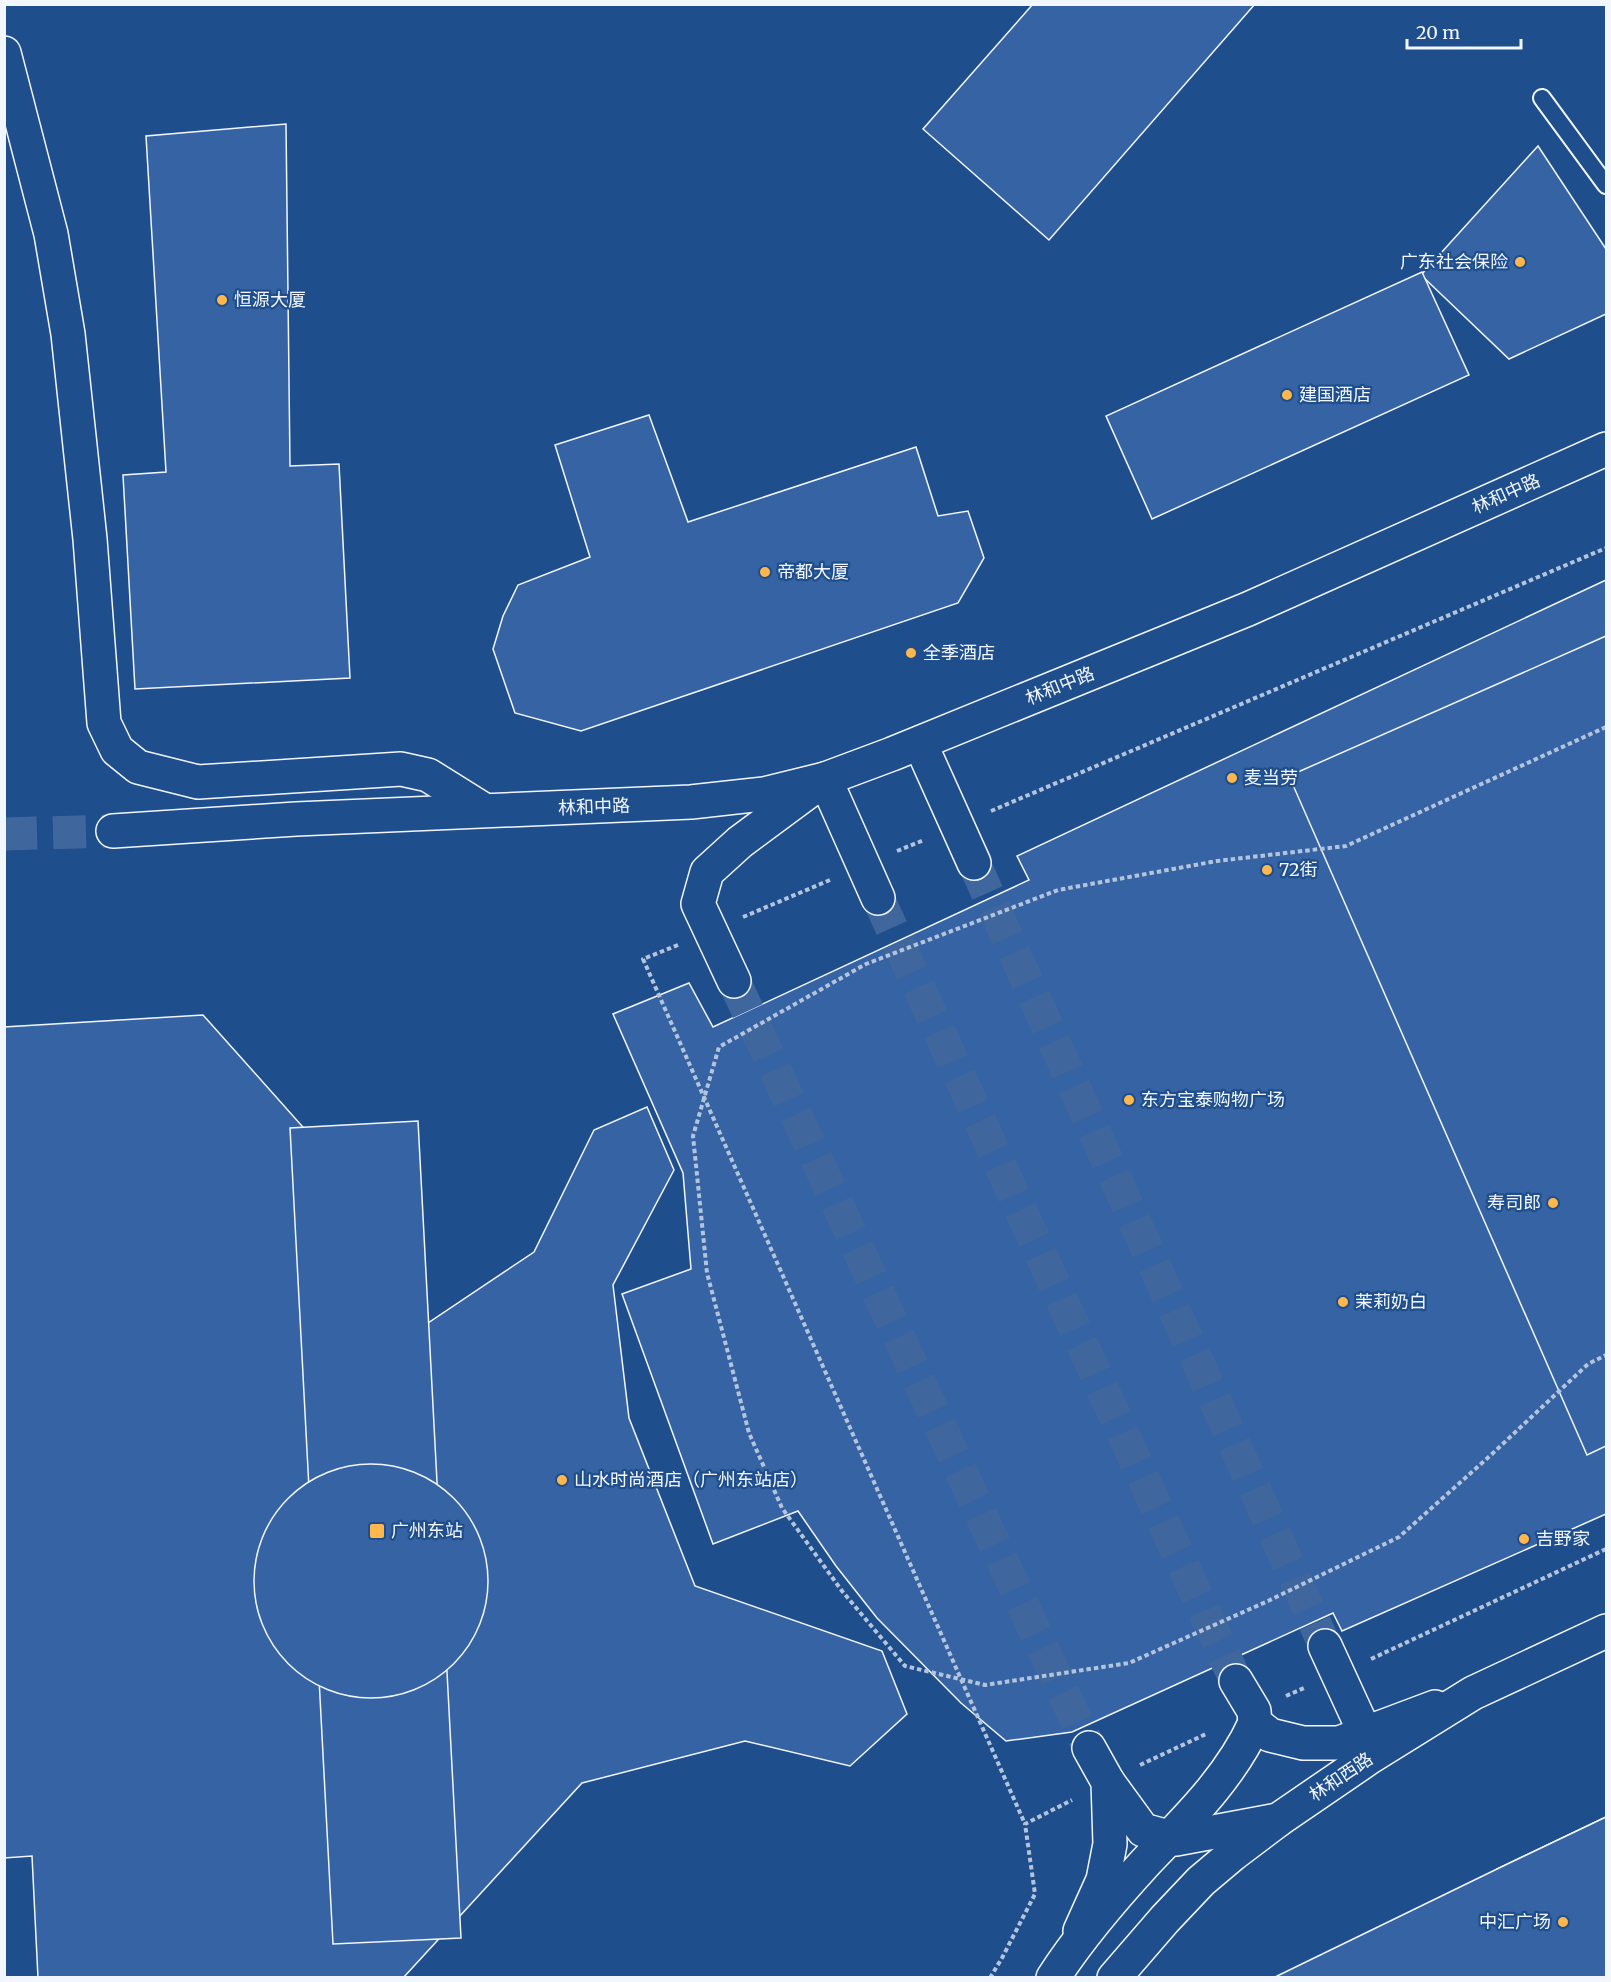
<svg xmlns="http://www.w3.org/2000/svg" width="1611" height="1982" viewBox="0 0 1611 1982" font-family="Merriweather,'Noto Sans SC',serif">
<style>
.building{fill:#3563a3;stroke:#f2f6ff;stroke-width:1.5}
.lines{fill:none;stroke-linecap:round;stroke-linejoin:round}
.tertiary-tunnel{stroke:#3f679d;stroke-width:33;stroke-dasharray:33 16;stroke-linecap:butt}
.primary-tunnel{stroke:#3f679d;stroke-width:33;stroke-dasharray:33 16;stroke-linecap:butt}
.service-casing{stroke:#f2f6ff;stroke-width:20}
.minor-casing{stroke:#f2f6ff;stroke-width:36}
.tertiary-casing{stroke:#f2f6ff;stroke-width:36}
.primary-casing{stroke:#f2f6ff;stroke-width:36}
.path{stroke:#b3c4dc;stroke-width:4;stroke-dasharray:4.5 3;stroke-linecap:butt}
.service{stroke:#1f4e8c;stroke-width:16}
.minor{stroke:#1f4e8c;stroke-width:33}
.tertiary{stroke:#1f4e8c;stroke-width:33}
.primary{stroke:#1f4e8c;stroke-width:33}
.poi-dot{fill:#ffb74d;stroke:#1f4e8c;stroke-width:2}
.labels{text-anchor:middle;stroke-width:4.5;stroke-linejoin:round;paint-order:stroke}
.poi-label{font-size:18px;fill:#f2f6ff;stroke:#1f4e8c;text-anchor:start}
.street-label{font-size:18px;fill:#f2f6ff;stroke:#1f4e8c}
</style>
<rect width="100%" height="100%" fill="#1f4e8c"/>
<!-- building -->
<g class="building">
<polygon points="1033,4 1255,4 1049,240 923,129"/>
<polygon points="286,124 290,466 339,464 350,678 135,689 123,475 166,472 146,136"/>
<polygon points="1538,146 1606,249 1606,314 1509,359 1421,275"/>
<polygon points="1422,272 1469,375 1152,519 1106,416"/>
<polygon points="649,415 688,522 916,447 938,516 968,511 984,558 958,603 581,731 515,713 493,649 503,616 518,585 590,557 555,445"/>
<polygon points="1606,580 1606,1514 1342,1631 1333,1613 1072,1732 1006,1741 961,1703 877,1618 836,1566 798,1511 713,1544 622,1294 691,1269 683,1173 613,1014 689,983 713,1027 1029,880 1017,856"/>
<polygon points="1606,636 1606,1446 1587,1455 1289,776"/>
<polygon points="203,1015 310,1135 320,1271 401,1341 534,1252 594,1130 647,1107 674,1170 613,1285 629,1418 695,1586 882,1651 907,1714 850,1766 745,1741 582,1783 403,1978 38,1978 32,1856 4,1858 4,1027"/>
<polygon points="418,1121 461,1938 333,1944 290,1128"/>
<circle cx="371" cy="1581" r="117"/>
<polygon points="1606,1817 1606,1978 1536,1978 1542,1975 1497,1869"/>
<polygon points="1606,1817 1606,1978 1273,1978 1497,1869"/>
</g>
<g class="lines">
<!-- tertiary-tunnel -->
<g class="tertiary-tunnel">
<polyline points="974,863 1325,1646"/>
<polyline points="878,898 1236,1681"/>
<polyline points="734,981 1089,1748"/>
</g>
<!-- primary-tunnel -->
<polyline class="primary-tunnel" points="4,834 113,831"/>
<!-- service casing -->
<g class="service-casing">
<polyline id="service" points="1542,98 1606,185"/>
</g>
<!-- minor casing -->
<g class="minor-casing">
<polyline id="minor" points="4,53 51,234 68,334 90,539 104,723 117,750 138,767 198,782 401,769 428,775 484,810"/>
</g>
<!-- tertiary casing -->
<g class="tertiary-casing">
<g id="tertiary">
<polyline points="920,743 974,863"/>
<polyline points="734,981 698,904 707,872 740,842 825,779 878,898"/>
<polyline points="1325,1646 1365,1733"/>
<polyline points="1236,1681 1254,1711 1255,1723 1270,1735 1303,1743 1339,1743 1435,1707"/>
<polyline points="1108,1782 1143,1830 1176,1839 1278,1820"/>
<polyline points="1080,1931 1103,1880 1110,1844 1108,1782 1089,1748"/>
</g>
</g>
<!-- primary casing -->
<g class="primary-casing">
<g id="primary">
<polyline points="113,831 296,819 691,802 764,794 825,779 892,754 1248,609 1606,449"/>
<path d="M1053 1978C1080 1936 1112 1899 1145 1863 1187 1819 1230 1778 1255 1723"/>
<polyline points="1114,1978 1165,1919 1201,1881 1233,1854 1278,1820 1370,1757 1473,1693 1606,1631"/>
</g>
</g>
<!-- path -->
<g class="path">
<polyline points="1606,727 1346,846 1217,861 1058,890 866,964 719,1047 693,1136 707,1273 749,1433 782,1508 842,1591 905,1666 985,1685 1129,1663 1268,1601 1399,1537 1492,1454 1588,1364 1606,1355"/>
<polyline points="991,811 1606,548"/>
<polyline points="897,851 924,840"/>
<polyline points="743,917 830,880"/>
<polyline points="678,945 643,959 1025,1824"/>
<polyline points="1371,1659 1606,1549"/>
<polyline points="1286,1696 1304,1688"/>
<polyline points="1140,1765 1206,1734"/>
<polyline points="990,1978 1002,1958 1035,1894 1025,1824 1072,1800"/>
</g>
<!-- service -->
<use href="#service" class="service"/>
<!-- minor -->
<use href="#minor" class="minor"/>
<!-- tertiary -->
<use href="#tertiary" class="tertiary"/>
<!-- primary -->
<use href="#primary" class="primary"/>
</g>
<!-- markers -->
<g class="poi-dot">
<circle cx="1520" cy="262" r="6"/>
<circle cx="222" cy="300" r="6"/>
<circle cx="1287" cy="395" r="6"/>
<circle cx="765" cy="572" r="6"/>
<circle cx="911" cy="653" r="6"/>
<circle cx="1232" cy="778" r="6"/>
<circle cx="1267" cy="870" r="6"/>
<circle cx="1129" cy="1100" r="6"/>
<circle cx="1553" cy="1203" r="6"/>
<circle cx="1343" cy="1302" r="6"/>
<circle cx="562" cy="1480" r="6"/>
<rect x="369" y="1523" width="16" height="16" rx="3"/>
<circle cx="1524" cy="1539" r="6"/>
<circle cx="1563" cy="1922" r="6"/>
</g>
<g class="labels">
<!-- poi labels -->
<g class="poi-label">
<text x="1508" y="268" text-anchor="end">广东社会保险</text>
<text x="234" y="306">恒源大厦</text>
<text x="1299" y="401">建国酒店</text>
<text x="777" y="578">帝都大厦</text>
<text x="923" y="659">全季酒店</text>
<text x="1244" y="784">麦当劳</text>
<text x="1279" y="876">72街</text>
<text x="1141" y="1106">东方宝泰购物广场</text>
<text x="1541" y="1209" text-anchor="end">寿司郎</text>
<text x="1355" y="1308">茉莉奶白</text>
<text x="574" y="1486">山水时尚酒店（广州东站店）</text>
<text x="391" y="1537">广州东站</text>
<text x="1536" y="1545">吉野家</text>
<text x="1551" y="1928" text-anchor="end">中汇广场</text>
</g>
<!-- street labels -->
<g class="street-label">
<text transform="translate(1506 494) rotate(-24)" y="6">林和中路</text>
<text transform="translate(1060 686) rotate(-22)" y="6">林和中路</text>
<text transform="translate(594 807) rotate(-2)" y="6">林和中路</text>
<text transform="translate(1341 1777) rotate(-34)" y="6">林和西路</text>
</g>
</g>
<!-- border -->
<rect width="1611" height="1982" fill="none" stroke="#f2f6ff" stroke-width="12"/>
<!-- scale -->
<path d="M1407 39v9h114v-9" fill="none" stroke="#f2f6ff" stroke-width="3"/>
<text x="1416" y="39" font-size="18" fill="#f2f6ff" stroke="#1f4e8c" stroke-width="4.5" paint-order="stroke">20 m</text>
</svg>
